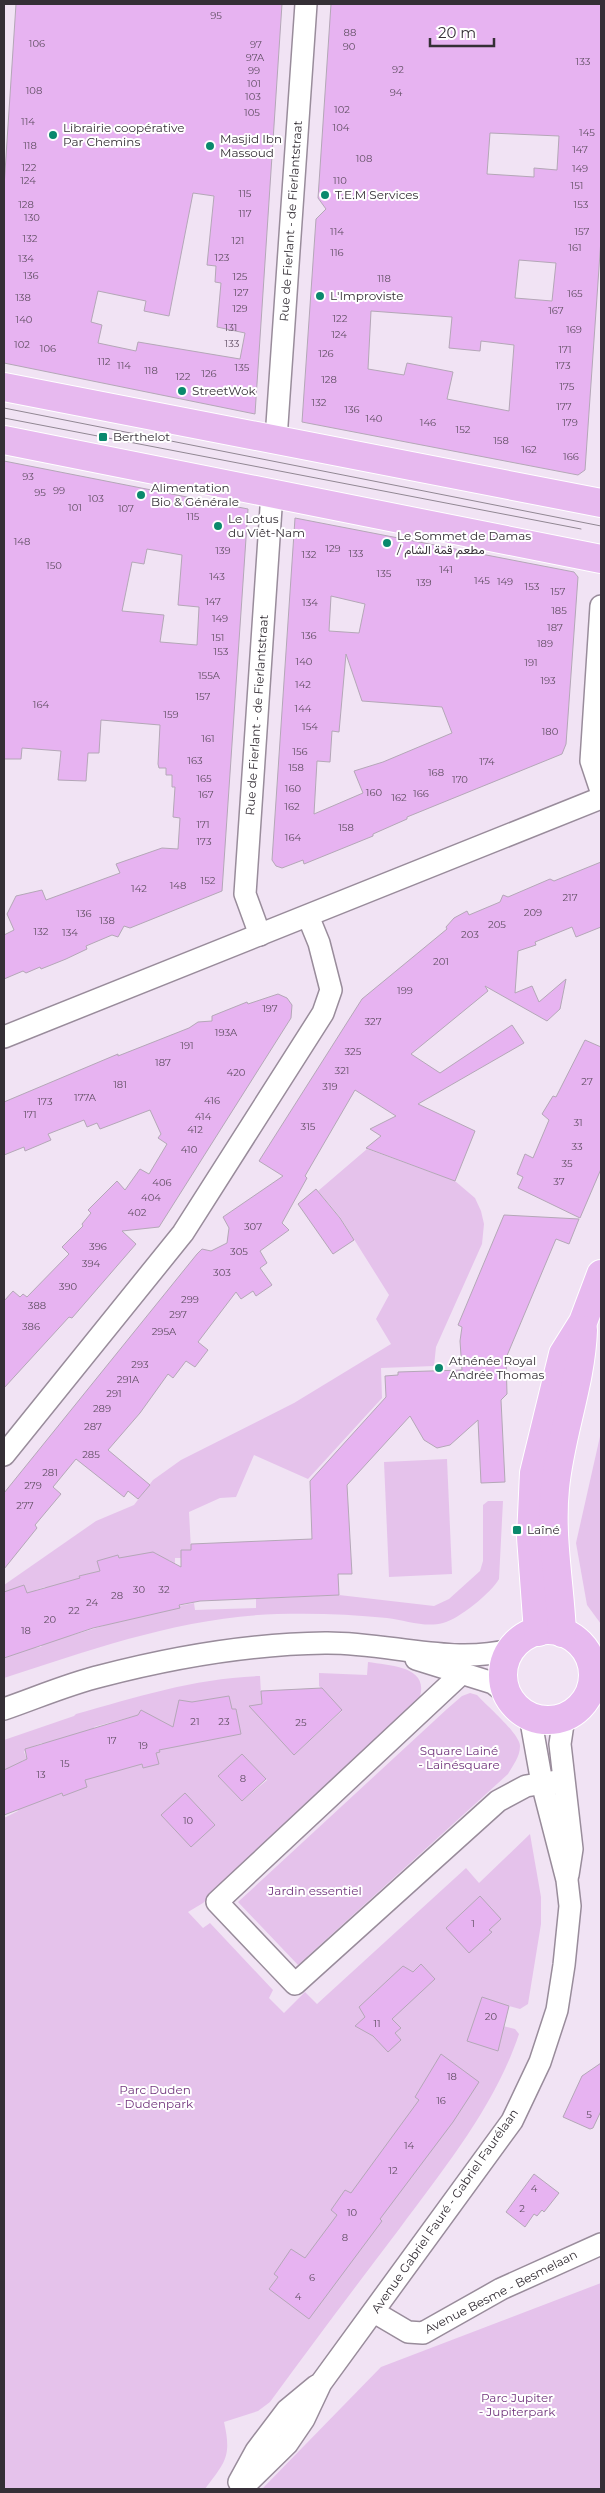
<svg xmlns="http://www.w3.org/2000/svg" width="605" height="2493" viewBox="0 0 605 2493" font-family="Montserrat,Vazirmatn,sans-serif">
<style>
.green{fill:#e5c2eb;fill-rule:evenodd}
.building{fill:#e7b3f1;stroke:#b4a7b7;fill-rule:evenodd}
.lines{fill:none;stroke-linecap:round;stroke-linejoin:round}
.minor-casing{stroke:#998c9b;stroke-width:24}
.major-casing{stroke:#fff;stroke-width:30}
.minor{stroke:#fff;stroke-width:21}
.major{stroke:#e7b9ef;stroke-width:28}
.tram{stroke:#918793;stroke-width:1}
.poi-dot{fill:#0a896d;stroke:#fff;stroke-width:2}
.labels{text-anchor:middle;stroke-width:4;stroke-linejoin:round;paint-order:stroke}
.number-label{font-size:10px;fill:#625065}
.poi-label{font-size:12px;fill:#352f36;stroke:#fff;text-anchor:start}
.street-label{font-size:12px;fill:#352f36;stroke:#fff}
.park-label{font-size:12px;fill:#72357d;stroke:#fff}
</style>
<rect width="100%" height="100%" fill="#f1e3f4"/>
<!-- green -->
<g class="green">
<polygon points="367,1149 455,1181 475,1198 481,1211 484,1224 482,1244 436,1347 434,1366 381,1368 382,1398 308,1479 254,1455 236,1497 220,1498 189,1512 191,1550 181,1550 181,1558 175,1558 175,1572 172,1572 170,1560 160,1562 156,1553 121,1564 118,1555 98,1561 100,1571 79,1576 80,1578 47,1594 45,1587 36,1590 30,1603 24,1585 16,1588 7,1616 4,1606 4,1585 96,1521 134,1505 153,1480 181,1460 294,1403 391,1344 376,1319 389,1295 340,1217 318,1191"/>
<polygon points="601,1432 601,1624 587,1605 576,1543"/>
<polygon points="447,1459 452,1574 389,1577 384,1462"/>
<path d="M488 1501H503L499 1579C491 1593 459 1619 443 1623 425 1628 405 1620 387 1618 350 1614 314 1613 277 1614 183 1617 92 1649 4 1678V1658L31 1648 41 1647 43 1644 113 1623 179 1608V1606L194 1603 195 1610 256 1608V1599L339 1595 434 1606 449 1599 480 1571 483 1561V1505Z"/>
<path d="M368 1662C394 1666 436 1667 416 1706L203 1903 188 1912 203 1928 210 1923 273 1990 269 1998 284 2013 305 1992 317 2004 466 1868 479 1883 530 1834 541 1897V1924L528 2004 520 2009 509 2006 503 2026 515 2029 519 2034C495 2106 445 2167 400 2228 356 2286 313 2343 270 2402L258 2411 224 2422C232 2457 225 2462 205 2489H4V1818L18 1811 11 1795 15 1793 4 1770V1740L74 1716 76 1714C136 1697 196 1678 260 1676L262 1712 294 1755 342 1711 319 1686V1673L367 1675ZM229 1696 232 1709H236L240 1734 187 1744 178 1703 182 1701 188 1703ZM141 1710 152 1716 160 1752 156 1753 158 1764 143 1768 141 1762 102 1775 100 1753 94 1727 138 1715ZM42 1743V1745L63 1796 62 1793 32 1789 22 1761 27 1759 24 1752 26 1749ZM242 1754 267 1780 242 1801 218 1776Z"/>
<path d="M470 1693 477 1695C486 1705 520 1734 520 1746 520 1757 513 1765 508 1774L298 1965 238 1902 447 1709 462 1696Z"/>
<polygon points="601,2283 601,2489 262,2489 381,2367"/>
</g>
<!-- building -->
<g class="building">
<path d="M16 4H282L255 414 4 363V187ZM193 193 214 196 207 265 216 266 215 282 221 283 217 327 245 333 240 359 138 342 136 351 98 343 102 325 91 322 98 291 146 301 144 311 169 316Z"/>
<path d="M331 4H601V239L585 470 578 475 302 422 316 219 326 209 318 198ZM490 133 559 136 557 170 534 168V177L487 174ZM519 260 556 263 552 301 515 298ZM371 311 452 317 449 348 480 351 481 341 514 345 509 411 447 399 453 372 407 363 404 375 368 369Z"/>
<path d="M4 461 248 509 222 891 130 928 124 926 118 937 112 935 86 946 87 949 66 959 41 969 40 967 26 973 23 971 4 979V935L14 930 7 914 16 896 42 890 46 900 120 873 116 864 162 848 178 849 180 818 173 817 175 787H172V775H166V768H159L158 764 160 725 101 720 99 753H88L86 781 58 780 61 751 22 748 21 759H4ZM147 549 182 555 178 605 199 607 197 645 160 642 164 615 122 611 132 562 144 564Z"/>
<path d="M295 518 574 572 578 577 566 744 562 754 407 817V819L373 834V836L304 864 303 860 282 868 276 866 272 860ZM331 596 365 604 359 633 329 631ZM346 654 362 701 442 707 452 733 383 762 354 771 363 793 314 814 317 761 330 762 332 731 339 732Z"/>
<polygon points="601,862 601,927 576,937 572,927 535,942 536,945 518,951 515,993 532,986 539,1002 566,979 560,1009 547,1021 485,986 488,991 411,1054 440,1073 512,1025 524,1043 418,1104 475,1131 455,1181 366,1148 381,1136 370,1129 396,1116 355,1090 305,1176 307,1178 282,1223 289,1230 260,1251 267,1263 260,1268 272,1285 256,1296 253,1291 241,1299 236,1292 198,1342 208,1350 195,1367 186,1361 173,1378 168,1374 140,1413 108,1450 150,1485 138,1499 128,1491 124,1497 76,1459 53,1487 61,1494 35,1525 37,1528 4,1569 4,1493 197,1254 202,1249 211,1251 227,1243 229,1228 223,1217 283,1176 259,1161 362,999 447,929 446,927 454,918 467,911 469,915 500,902 503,895 508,897 550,879 554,881"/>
<polygon points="278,994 287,998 292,1005 291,1018 159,1227 122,1231 136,1244 72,1318 69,1317 4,1388 4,1301 13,1291 20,1297 23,1294 27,1297 69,1254 62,1247 83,1226 82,1224 91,1213 88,1210 117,1181 125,1190 140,1169 149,1174 167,1144 158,1138 161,1134 150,1110 100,1129 97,1123 87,1127 84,1120 48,1134 51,1140 25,1151 24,1147 4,1155 4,1102 118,1054 118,1056 189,1028 198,1022 212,1021 212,1016 247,1002 248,1004"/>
<polygon points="585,1040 601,1047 601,1169 580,1218 518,1188 523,1177 517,1174 525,1154 533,1158 549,1120 542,1114 553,1096 556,1097"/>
<polygon points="316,1189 340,1218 354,1240 333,1254 298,1204"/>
<polygon points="504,1215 579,1219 569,1244 556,1239 506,1358 507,1394 501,1400 505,1482 481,1483 478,1420 450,1445 437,1448 424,1440 410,1416 347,1485 352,1574 338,1574 339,1595 200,1601 179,1605 180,1608 93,1628 4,1658 4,1592 24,1585 27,1593 80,1578 79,1576 100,1571 97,1561 118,1555 119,1558 153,1552 181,1567 181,1550 191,1550 191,1544 312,1539 310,1481 386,1397 385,1376 398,1375 398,1372 462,1370 460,1341 462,1327 458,1325"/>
<polygon points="322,1688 342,1710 294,1755 249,1706 262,1704 261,1691"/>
<polygon points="229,1696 232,1709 236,1709 241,1734 159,1750 160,1752 156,1753 159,1764 143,1768 142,1764 85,1780 87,1787 63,1796 62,1793 4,1815 4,1770 27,1759 25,1749 138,1715 141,1710 173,1727 179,1700 192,1702"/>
<polygon points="242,1754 266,1779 242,1801 218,1776"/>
<polygon points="185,1793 215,1825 191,1847 161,1815"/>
<polygon points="480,1896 501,1919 489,1930 492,1932 469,1953 446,1928"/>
<polygon points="421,1964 435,1979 392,2019 401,2028 395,2033 401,2040 388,2052 373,2036 355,2026 365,2017 359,2007 403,1966 413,1972"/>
<polygon points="482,1997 509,2006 498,2051 467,2041"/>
<polygon points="441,2054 479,2082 453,2122 380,2219 382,2221 309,2319 269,2289 278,2277 274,2274 291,2249 305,2258 337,2215 331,2210 345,2190 351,2193 419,2100 415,2097"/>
<polygon points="601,2063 601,2111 593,2128 590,2129 563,2117 582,2076"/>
<polygon points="534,2174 559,2193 544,2212 542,2210 537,2216 534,2214 525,2227 506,2212"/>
</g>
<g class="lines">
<!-- minor casing -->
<g class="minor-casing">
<g id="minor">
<polyline points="276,439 306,4"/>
<polyline points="601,606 591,761 601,791"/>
<polyline points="260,935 245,894 272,493"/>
<polyline points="4,1037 601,798"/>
<polyline points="4,1455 183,1233 323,1013 331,990 319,943 308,916"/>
<polyline points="416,1659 493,1683 507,1694"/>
<polyline points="461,1674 217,1902 295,1984 498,1801 526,1786 563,1780"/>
<path d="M4 1709C36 1698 68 1684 101 1676 174 1657 250 1644 325 1643 386 1642 450 1665 510 1650"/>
<polyline points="564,1717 560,1744 572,1849 568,1875"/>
<polyline points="374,2312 408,2332 423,2333 501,2289 601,2244"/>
<polyline points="239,2482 256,2451 287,2410 316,2386"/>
<polyline points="241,2489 287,2444 304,2419 321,2383 512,2121 540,2062 557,2010 564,1965 570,1906 567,1880 542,1783 530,1716"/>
</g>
</g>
<!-- major casing -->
<g class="major-casing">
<g id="major">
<polyline points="4,387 601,503"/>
<polyline points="4,440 601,559"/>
<circle cx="548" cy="1675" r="45"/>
<polyline points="538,1632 531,1537 534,1473 563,1354 583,1322 601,1274"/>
<path d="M562 1633C560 1585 550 1537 555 1488 560 1435 581 1384 583 1330"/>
</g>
</g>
<!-- minor -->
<use href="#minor" class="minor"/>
<!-- major -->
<use href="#major" class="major"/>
<!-- tram -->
<g class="tram">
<polyline points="4,408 601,526"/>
<polyline points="4,418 581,529"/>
</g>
</g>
<!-- markers -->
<g class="poi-dot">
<circle cx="53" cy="135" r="5"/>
<circle cx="210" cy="146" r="5"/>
<circle cx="325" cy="195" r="5"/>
<circle cx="320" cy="296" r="5"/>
<circle cx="182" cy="391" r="5"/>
<rect x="98" y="432" width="10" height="10" rx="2.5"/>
<circle cx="141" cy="495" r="5"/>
<circle cx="218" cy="526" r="5"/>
<circle cx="387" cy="543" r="5"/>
<circle cx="439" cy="1368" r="5"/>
<rect x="512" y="1525" width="10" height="10" rx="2.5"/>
</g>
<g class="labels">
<!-- number labels -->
<g class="number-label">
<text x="216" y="19">95</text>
<text x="350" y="36">88</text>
<text x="37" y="47">106</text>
<text x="256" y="48">97</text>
<text x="349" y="50">90</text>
<text x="255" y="61">97A</text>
<text x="583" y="65">133</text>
<text x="398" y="73">92</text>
<text x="254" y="74">99</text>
<text x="254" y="87">101</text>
<text x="34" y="94">108</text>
<text x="396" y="96">94</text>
<text x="253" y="100">103</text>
<text x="342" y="113">102</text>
<text x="252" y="116">105</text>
<text x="28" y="125">114</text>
<text x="341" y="131">104</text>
<text x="587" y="136">145</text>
<text x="30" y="149">118</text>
<text x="580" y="153">147</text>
<text x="364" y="162">108</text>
<text x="29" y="171">122</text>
<text x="580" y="172">149</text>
<text x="28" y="184">124</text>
<text x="340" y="184">110</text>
<text x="577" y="189">151</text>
<text x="245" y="197">115</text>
<text x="26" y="208">128</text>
<text x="581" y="208">153</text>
<text x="245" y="217">117</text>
<text x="32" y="221">130</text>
<text x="337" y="235">114</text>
<text x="582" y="235">157</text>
<text x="30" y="242">132</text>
<text x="238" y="244">121</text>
<text x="575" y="251">161</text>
<text x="337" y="256">116</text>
<text x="222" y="261">123</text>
<text x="26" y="262">134</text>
<text x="31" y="279">136</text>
<text x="240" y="280">125</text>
<text x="384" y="282">118</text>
<text x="241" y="296">127</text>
<text x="575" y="297">165</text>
<text x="23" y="301">138</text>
<text x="240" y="312">129</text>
<text x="556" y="314">167</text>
<text x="340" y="322">122</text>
<text x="24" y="323">140</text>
<text x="231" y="331">131</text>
<text x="574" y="333">169</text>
<text x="339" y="338">124</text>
<text x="232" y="347">133</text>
<text x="22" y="348">102</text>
<text x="48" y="352">106</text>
<text x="565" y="353">171</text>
<text x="326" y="357">126</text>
<text x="104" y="365">112</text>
<text x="124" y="369">114</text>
<text x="563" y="369">173</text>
<text x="242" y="371">135</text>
<text x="151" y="374">118</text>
<text x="209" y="377">126</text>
<text x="183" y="380">122</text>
<text x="329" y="383">128</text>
<text x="567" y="390">175</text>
<text x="319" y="406">132</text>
<text x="564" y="410">177</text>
<text x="352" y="413">136</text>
<text x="374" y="422">140</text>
<text x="428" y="426">146</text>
<text x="570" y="426">179</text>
<text x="463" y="433">152</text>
<text x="501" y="444">158</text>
<text x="529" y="453">162</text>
<text x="571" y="460">166</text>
<text x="28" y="480">93</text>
<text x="59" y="494">99</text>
<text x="40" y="496">95</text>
<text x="96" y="502">103</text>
<text x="75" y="511">101</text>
<text x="126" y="512">107</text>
<text x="193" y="520">115</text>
<text x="22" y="545">148</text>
<text x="333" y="552">129</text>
<text x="223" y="554">139</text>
<text x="356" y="557">133</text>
<text x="309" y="558">132</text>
<text x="54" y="569">150</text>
<text x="446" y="573">141</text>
<text x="384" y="577">135</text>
<text x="217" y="580">143</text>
<text x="482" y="584">145</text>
<text x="505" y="585">149</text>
<text x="424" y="586">139</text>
<text x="532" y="590">153</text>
<text x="558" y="595">157</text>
<text x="213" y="605">147</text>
<text x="310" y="606">134</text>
<text x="559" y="614">185</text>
<text x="220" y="622">149</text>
<text x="555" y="631">187</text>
<text x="309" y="639">136</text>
<text x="218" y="641">151</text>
<text x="545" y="647">189</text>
<text x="221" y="655">153</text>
<text x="304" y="665">140</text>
<text x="531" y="666">191</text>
<text x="209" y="679">155A</text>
<text x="548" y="684">193</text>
<text x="303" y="688">142</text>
<text x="203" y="700">157</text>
<text x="41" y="708">164</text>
<text x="303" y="712">144</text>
<text x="171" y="718">159</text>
<text x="310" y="730">154</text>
<text x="550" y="735">180</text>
<text x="208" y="742">161</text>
<text x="300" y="755">156</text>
<text x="195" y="764">163</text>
<text x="487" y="765">174</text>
<text x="296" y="771">158</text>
<text x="436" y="776">168</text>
<text x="204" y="782">165</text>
<text x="460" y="783">170</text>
<text x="293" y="792">160</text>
<text x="374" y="796">160</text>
<text x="421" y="797">166</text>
<text x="206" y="798">167</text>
<text x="399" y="801">162</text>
<text x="292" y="810">162</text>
<text x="203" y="828">171</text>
<text x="346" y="831">158</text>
<text x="293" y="841">164</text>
<text x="204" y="845">173</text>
<text x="208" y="884">152</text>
<text x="178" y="889">148</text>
<text x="139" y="892">142</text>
<text x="570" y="901">217</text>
<text x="533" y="916">209</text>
<text x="84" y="917">136</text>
<text x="107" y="924">138</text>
<text x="497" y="928">205</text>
<text x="41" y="935">132</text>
<text x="70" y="936">134</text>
<text x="470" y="938">203</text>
<text x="441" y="965">201</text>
<text x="405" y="994">199</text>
<text x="270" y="1012">197</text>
<text x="373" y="1025">327</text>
<text x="226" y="1036">193A</text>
<text x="187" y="1049">191</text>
<text x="353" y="1055">325</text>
<text x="163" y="1066">187</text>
<text x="342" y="1074">321</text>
<text x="236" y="1076">420</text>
<text x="587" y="1085">27</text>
<text x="120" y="1088">181</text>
<text x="330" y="1090">319</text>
<text x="85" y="1101">177A</text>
<text x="212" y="1104">416</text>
<text x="45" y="1105">173</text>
<text x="30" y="1118">171</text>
<text x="203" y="1120">414</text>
<text x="578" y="1126">31</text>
<text x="308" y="1130">315</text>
<text x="195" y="1133">412</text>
<text x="577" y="1150">33</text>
<text x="189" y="1153">410</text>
<text x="567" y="1167">35</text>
<text x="559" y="1185">37</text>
<text x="162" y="1186">406</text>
<text x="151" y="1201">404</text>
<text x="137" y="1216">402</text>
<text x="253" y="1230">307</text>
<text x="98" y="1250">396</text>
<text x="239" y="1255">305</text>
<text x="91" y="1267">394</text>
<text x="222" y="1276">303</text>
<text x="68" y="1290">390</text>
<text x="190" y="1303">299</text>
<text x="37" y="1309">388</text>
<text x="178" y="1318">297</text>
<text x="31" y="1330">386</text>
<text x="164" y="1335">295A</text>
<text x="140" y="1368">293</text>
<text x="128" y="1383">291A</text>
<text x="114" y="1397">291</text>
<text x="102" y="1412">289</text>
<text x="93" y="1430">287</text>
<text x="91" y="1458">285</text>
<text x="50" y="1476">281</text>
<text x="33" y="1489">279</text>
<text x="25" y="1509">277</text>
<text x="139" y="1593">30</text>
<text x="164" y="1593">32</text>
<text x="117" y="1599">28</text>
<text x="92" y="1606">24</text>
<text x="74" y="1614">22</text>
<text x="50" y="1623">20</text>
<text x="26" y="1634">18</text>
<text x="195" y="1725">21</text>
<text x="224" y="1725">23</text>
<text x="301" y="1726">25</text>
<text x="112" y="1744">17</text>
<text x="143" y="1749">19</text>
<text x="65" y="1767">15</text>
<text x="41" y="1778">13</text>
<text x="243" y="1782">8</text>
<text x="188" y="1824">10</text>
<text x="473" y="1927">1</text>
<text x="491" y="2020">20</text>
<text x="377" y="2027">11</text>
<text x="452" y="2080">18</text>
<text x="441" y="2104">16</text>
<text x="589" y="2118">5</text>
<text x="409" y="2149">14</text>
<text x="393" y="2174">12</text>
<text x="534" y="2192">4</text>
<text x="522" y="2212">2</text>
<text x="352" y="2216">10</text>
<text x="345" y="2241">8</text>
<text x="312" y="2281">6</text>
<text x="298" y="2300">4</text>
</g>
<!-- poi labels -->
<g class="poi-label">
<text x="63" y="132">Librairie coopérative<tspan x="63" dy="14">Par Chemins</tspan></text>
<text x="220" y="143">Masjid Ibn<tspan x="220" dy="14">Massoud</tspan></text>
<text x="335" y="199">T.E.M Services</text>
<text x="330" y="300">L'Improviste</text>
<text x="192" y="395">StreetWok</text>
<text x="113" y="441">Berthelot</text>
<text x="151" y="492">Alimentation<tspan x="151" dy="14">Bio &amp; Générale</tspan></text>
<text x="228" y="523">Le Lotus<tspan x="228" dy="14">du Viêt-Nam</tspan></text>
<text x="397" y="540">Le Sommet de Damas<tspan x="397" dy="14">/ مطعم قمة الشام</tspan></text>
<text x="449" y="1365">Athénée Royal<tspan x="449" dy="14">Andrée Thomas</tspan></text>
<text x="527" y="1534">Laîné</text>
</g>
<!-- street labels -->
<g class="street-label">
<text transform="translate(291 221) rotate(-86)" y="4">Rue de Fierlant - de Fierlantstraat</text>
<text transform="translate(257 715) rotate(-86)" y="4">Rue de Fierlant - de Fierlantstraat</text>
<text transform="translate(445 2211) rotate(-55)" y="4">Avenue Gabriel Fauré - Gabriel Faurélaan</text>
<text transform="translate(501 2292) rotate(-27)" y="4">Avenue Besme - Besmelaan</text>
</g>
<!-- park labels -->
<g class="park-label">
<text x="459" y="1755">Square Lainé<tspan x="459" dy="14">- Lainésquare</tspan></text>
<text x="315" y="1895">Jardin essentiel</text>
<text x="155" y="2094">Parc Duden<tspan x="155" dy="14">- Dudenpark</tspan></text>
<text x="517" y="2402">Parc Jupiter<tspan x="517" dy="14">- Jupiterpark</tspan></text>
</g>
</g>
<!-- border -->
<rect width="605" height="2493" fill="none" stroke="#352f36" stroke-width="10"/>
<!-- scale -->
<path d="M430 38v8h64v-8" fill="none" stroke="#352f36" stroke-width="2.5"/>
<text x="438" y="38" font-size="15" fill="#352f36" stroke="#ffffff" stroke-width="4" paint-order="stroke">20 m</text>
</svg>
